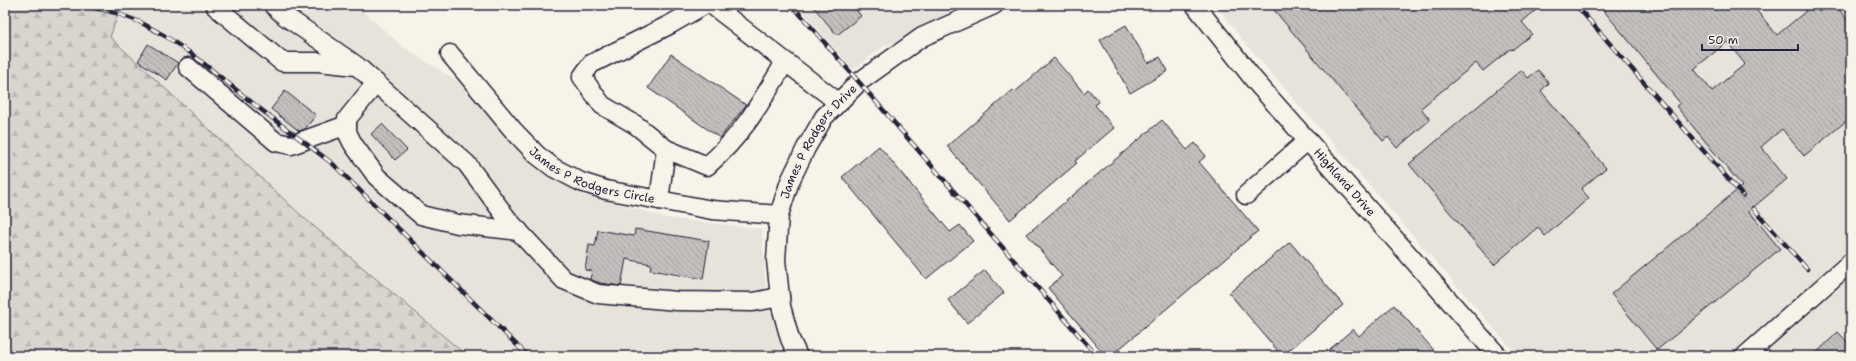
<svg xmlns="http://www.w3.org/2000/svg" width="1856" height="361" viewBox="0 0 1856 361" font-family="'Shantell Sans',sans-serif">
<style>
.built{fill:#e7e3db}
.forest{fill:url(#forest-firs);stroke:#7d7c85}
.building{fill:url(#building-back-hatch);stroke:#22223b;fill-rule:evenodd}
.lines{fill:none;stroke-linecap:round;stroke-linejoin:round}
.minor-casing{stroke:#22223b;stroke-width:21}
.minor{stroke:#f7f3e8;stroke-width:18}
.rail-casing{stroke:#22223b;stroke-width:4.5}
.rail{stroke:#f7f3e8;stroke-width:3;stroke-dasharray:9;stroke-linecap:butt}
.labels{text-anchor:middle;stroke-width:3;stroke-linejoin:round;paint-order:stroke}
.street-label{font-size:12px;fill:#22223b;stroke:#f7f3e8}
</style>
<defs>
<pattern id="forest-firs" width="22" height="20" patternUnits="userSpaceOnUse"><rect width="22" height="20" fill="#d8d5cf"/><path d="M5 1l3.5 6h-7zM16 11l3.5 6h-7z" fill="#b9b7b3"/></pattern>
<pattern id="building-back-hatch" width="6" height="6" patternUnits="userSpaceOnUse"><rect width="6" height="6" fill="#c2bfbd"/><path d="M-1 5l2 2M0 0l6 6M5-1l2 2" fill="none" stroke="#a6a4a3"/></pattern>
</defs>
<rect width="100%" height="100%" fill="#f7f3e8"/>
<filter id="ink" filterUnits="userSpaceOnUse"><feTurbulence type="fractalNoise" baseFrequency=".025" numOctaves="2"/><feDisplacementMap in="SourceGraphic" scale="8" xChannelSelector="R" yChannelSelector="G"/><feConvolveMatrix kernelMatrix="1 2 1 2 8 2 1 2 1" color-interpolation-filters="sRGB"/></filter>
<g filter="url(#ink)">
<!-- built -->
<g class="built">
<polygon points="121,5 356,5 403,47 459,82 529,160 589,195 667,218 762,229 765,281 780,346 785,356 467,356 303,217 110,37"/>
<polygon points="797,5 975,5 881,48 853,70"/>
<polygon points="1216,5 1851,5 1851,356 1518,356 1240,37"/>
</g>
<!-- forest -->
<polygon class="forest" points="5,5 121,5 110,37 303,217 467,356 5,356"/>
<!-- building -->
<g class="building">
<polygon points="812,5 852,5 861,16 837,35"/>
<polygon points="1270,5 1542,5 1522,22 1532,34 1512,50 1510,49 1483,71 1476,63 1421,108 1430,120 1397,148 1388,137 1383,141"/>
<path d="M1599 5H1752L1777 35 1806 11 1802 5H1835L1851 24V117L1804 156 1782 129 1761 147 1787 179 1749 211 1780 249 1657 350 1611 294 1742 186 1676 106 1680 103ZM1727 42 1745 64 1712 91 1694 69Z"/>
<polygon points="1126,25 1148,63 1160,57 1168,71 1130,93 1100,40"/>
<polygon points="148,44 178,63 167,80 138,61"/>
<polygon points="671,54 746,105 720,138 648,88"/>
<polygon points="1054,58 1084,93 1088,89 1099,102 1095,105 1114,128 1075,161 1077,163 1010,220 947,146 1013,90 1015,92"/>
<polygon points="1521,70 1528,78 1538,70 1549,83 1541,91 1606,168 1581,189 1589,198 1545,236 1538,227 1494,265 1409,164"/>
<polygon points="285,91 316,115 305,129 299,131 271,109"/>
<polygon points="1162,120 1187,150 1195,143 1206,156 1199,162 1258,231 1111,356 1106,356 1048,288 1062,276 1027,234"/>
<polygon points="382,124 407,150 395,160 371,134"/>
<polygon points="879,146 950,232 960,225 973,241 926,279 842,177"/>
<polygon points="635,229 709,241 703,279 650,270 651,264 626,259 621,286 600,283 590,279 592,271 585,270 589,245 595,246 598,230 634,236"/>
<polygon points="1290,242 1343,305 1282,356 1229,293"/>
<polygon points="985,270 1004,293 967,323 948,300"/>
<polygon points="1394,305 1439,356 1322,356 1353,329 1359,336"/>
<polygon points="1838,332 1851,346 1851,356 1813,356"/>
</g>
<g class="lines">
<!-- minor casing -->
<g class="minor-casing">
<g id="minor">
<polyline points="217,5 216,7 282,62 318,62 356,66"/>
<polyline points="273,5 285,16 357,66 467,164 509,221 564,280 598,294 677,301 753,302 780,297"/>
<polyline points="712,5 839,103"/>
<path id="s1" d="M1195 5 1255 81 1498 356"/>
<path id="s2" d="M450 54 513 130 537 155 554 168 581 182 606 190 712 210 779 215"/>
<polyline points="188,67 276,142 291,145 347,125"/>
<polyline points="376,83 347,119 347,132 353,144 377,177 421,215 458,224 519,231"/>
<path d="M666 149 707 166C743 135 761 102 785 62"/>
<polyline points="1246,195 1308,140"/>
<polyline points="659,200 666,149 636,125 602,105 582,77 591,64 671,24 704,5"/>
<path id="s3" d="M798 356 790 339 781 306 776 260 779 215 790 181 806 148 824 117 859 82 922 37 994 5"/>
<polyline points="1745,356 1851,262"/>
</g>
</g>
<!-- minor -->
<use href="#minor" class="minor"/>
<!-- rail casing -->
<g class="rail-casing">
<g id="rail">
<polyline points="83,5 116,13 140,22 165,36 192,54 255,105 333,164 528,356"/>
<polyline points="792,5 1097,356"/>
<polyline points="1576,5 1743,196"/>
<polyline points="1753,208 1807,269"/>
</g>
</g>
<!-- rail -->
<use href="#rail" class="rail"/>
</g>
</g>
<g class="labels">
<!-- street labels -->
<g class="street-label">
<text dy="4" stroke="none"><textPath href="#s3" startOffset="229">James P Rodgers Drive</textPath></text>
<text dy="4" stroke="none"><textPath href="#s2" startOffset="193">James P Rodgers Circle</textPath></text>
<text dy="4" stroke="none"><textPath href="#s1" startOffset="232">Highland Drive</textPath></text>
</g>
</g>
<!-- margin -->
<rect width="1856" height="361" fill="none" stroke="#f7f3e8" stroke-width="20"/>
<rect x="10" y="10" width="1836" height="341" fill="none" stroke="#22223b" stroke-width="1.5" filter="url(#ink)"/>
<!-- scale -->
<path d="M1702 44v6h96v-6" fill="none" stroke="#22223b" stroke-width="2"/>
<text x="1708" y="44" font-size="12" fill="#22223b" stroke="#f7f3e8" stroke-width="3" paint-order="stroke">50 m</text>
</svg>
